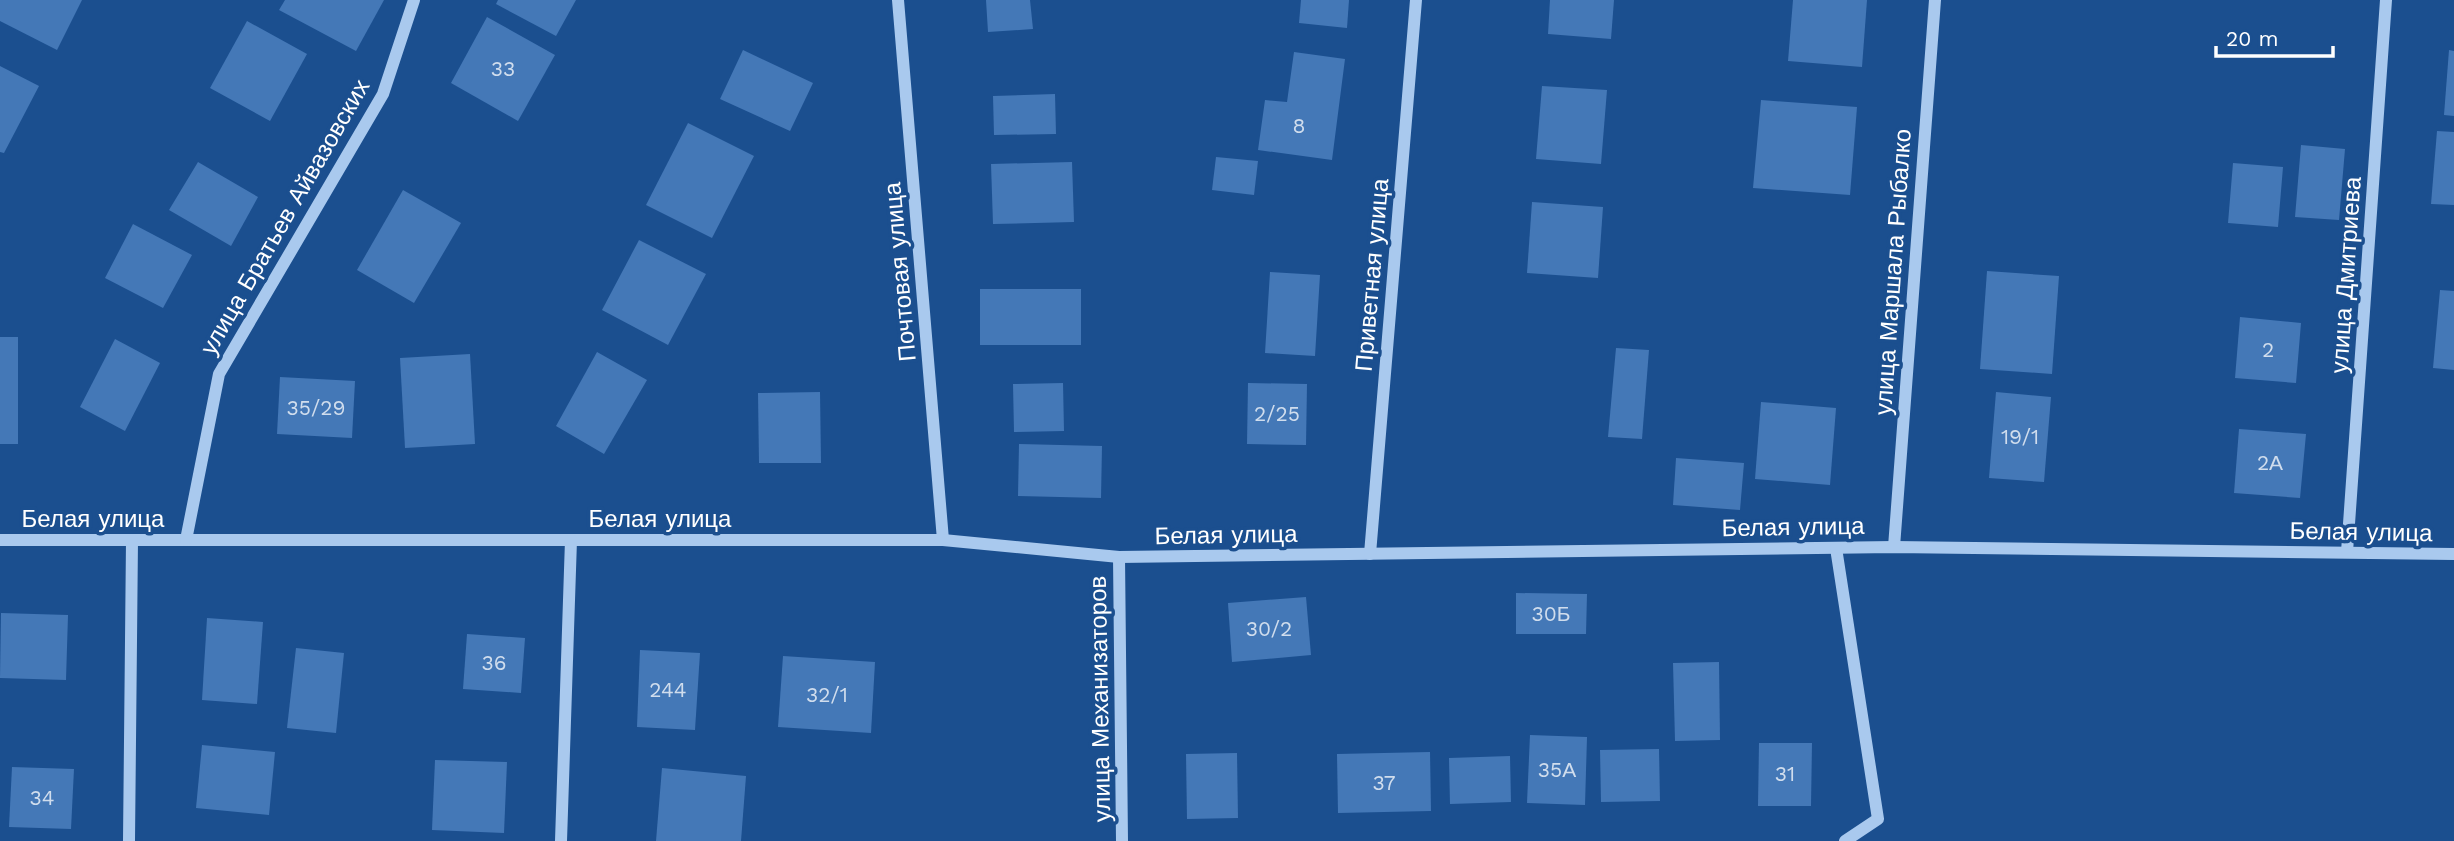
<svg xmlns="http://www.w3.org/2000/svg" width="2454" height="841" viewBox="0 0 2454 841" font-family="'Work Sans',sans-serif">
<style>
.building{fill:#4478b7}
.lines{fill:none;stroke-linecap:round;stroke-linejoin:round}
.minor{stroke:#a9c9ee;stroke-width:12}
.labels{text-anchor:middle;stroke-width:7;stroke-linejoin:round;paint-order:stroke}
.number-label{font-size:21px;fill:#d0dded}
.street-label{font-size:24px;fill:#fff;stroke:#1b4f8f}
</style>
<rect width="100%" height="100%" fill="#1b4f8f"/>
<!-- building -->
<g class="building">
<polygon points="0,0 82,0 57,50 0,21"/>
<polygon points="285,0 384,0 356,51 279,10"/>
<polygon points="498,0 576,0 556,36 496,4"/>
<polygon points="986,0 1030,0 1033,29 988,32"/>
<polygon points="1301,0 1349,0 1347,28 1299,23"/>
<polygon points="1550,0 1614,0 1611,39 1548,34"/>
<polygon points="1793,0 1867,0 1862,67 1788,61"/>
<polygon points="487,17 555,55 518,121 451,83"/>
<polygon points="247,21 307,54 270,121 210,88"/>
<polygon points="743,50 813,83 790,131 720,99"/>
<polygon points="2449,50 2454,51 2454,116 2444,115"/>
<polygon points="1294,52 1345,59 1332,160 1258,150 1265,100 1287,102"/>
<polygon points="0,66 39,86 4,153 0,152"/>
<polygon points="1542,86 1607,90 1601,164 1536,159"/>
<polygon points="1055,94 1056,134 994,135 993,96"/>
<polygon points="1761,100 1857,107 1850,195 1753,188"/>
<polygon points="688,123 754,156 712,238 646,205"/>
<polygon points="2437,131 2454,132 2454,205 2431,204"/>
<polygon points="2301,145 2345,149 2339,220 2295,217"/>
<polygon points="1216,157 1258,161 1254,195 1212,190"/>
<polygon points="198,162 258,197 231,246 169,210"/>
<polygon points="1072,162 1074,222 993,224 991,164"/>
<polygon points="2233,163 2283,167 2278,227 2228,223"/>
<polygon points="403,190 461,223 414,303 357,270"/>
<polygon points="1532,202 1603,207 1598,278 1527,273"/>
<polygon points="133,224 192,255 163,308 105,278"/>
<polygon points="639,240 706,274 668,345 602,310"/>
<polygon points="1987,271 2059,276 2052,374 1980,369"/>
<polygon points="1270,272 1320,275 1315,356 1265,353"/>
<rect x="980" y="289" width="101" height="56"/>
<polygon points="2440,290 2454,291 2454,370 2433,368"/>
<polygon points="2240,317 2301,323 2296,383 2235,378"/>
<rect x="0" y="337" width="18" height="107"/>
<polygon points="115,339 160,363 125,431 80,407"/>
<polygon points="1616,348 1649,350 1642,439 1608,437"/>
<polygon points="597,352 647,380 604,454 556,426"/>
<polygon points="470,354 475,444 405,448 400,358"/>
<polygon points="280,377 355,381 352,438 277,434"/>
<polygon points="1063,383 1064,431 1014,432 1013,384"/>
<polygon points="1248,383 1307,384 1306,445 1247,444"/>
<polygon points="820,392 821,463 759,463 758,393"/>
<polygon points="1996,392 2051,397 2044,482 1989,478"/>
<polygon points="1761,402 1836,408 1830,485 1755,479"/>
<polygon points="2239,429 2306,434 2300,498 2234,493"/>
<polygon points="1019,444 1102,446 1101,498 1018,496"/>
<polygon points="1676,458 1744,463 1740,510 1673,505"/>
<polygon points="1516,593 1587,594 1586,634 1516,634"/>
<polygon points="1306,597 1311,655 1232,662 1228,603"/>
<polygon points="1,613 68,615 66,680 0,678"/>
<polygon points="207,618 263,622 257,704 202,700"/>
<polygon points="467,634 525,638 521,693 463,689"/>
<polygon points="296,648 344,653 336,733 287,728"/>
<polygon points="640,650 700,653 695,730 637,727"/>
<polygon points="783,656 875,662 871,733 778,727"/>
<polygon points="1719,662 1720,740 1675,741 1673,663"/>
<polygon points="1530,735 1587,737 1585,805 1527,803"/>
<polygon points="1759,743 1812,743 1811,806 1758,806"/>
<polygon points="202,745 275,752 269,815 196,808"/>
<polygon points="1659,749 1660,801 1601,802 1600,750"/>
<polygon points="1430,752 1431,811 1338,813 1337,754"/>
<polygon points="1237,753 1238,818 1187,819 1186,754"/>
<polygon points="1510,756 1511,802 1450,804 1449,758"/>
<polygon points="435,760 507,762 504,833 432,830"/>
<polygon points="12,767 74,769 71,829 9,827"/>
<polygon points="662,768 746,776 741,841 656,841"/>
</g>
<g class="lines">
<!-- minor -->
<g class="minor">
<polyline points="898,0 943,540"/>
<polyline points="0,540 943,540 1119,557 1894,547 2454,554"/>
<polyline points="186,540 219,374 383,94 414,0"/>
<polyline points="1894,547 1935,0"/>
<polyline points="1836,548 1878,819 1845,841"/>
<polyline points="2347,552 2386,0"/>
<polyline points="1370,554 1416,0"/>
<polyline points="1119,557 1122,841"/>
<polyline points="129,841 132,540"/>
<polyline points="561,841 571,540"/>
</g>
</g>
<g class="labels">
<!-- number labels -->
<g class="number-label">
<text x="503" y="76">33</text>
<text x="1299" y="133">8</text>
<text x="2268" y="357">2</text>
<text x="316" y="415">35/29</text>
<text x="1277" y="421">2/25</text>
<text x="2020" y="444">19/1</text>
<text x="2270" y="470">2А</text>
<text x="1551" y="621">30Б</text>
<text x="1269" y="636">30/2</text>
<text x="494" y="670">36</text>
<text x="668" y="697">244</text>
<text x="827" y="702">32/1</text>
<text x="1557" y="777">35А</text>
<text x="1785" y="781">31</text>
<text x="1384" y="790">37</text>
<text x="42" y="805">34</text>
</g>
<!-- street labels -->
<g class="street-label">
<text transform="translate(285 217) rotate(-60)" y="8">улица Братьев Айвазовских</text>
<text transform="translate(900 272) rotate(-95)" y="8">Почтовая улица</text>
<text transform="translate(1893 272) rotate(-86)" y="8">улица Маршала Рыбалко</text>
<text transform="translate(1372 275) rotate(-85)" y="8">Приветная улица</text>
<text transform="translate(2346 275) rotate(-86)" y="8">улица Дмитриева</text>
<text x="93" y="527">Белая улица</text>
<text x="660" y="527">Белая улица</text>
<text transform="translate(1793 527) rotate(-1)" y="8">Белая улица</text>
<text transform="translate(2361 532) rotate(1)" y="8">Белая улица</text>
<text transform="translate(1226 535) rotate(-1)" y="8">Белая улица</text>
<text transform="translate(1100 699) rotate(-91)" y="8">улица Механизаторов</text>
</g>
</g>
<!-- scale -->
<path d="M2216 46v10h117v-10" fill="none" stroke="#ffffff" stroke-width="3.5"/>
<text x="2226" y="46" font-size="21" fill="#ffffff" stroke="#1b4f8f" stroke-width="5" paint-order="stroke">20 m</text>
</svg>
